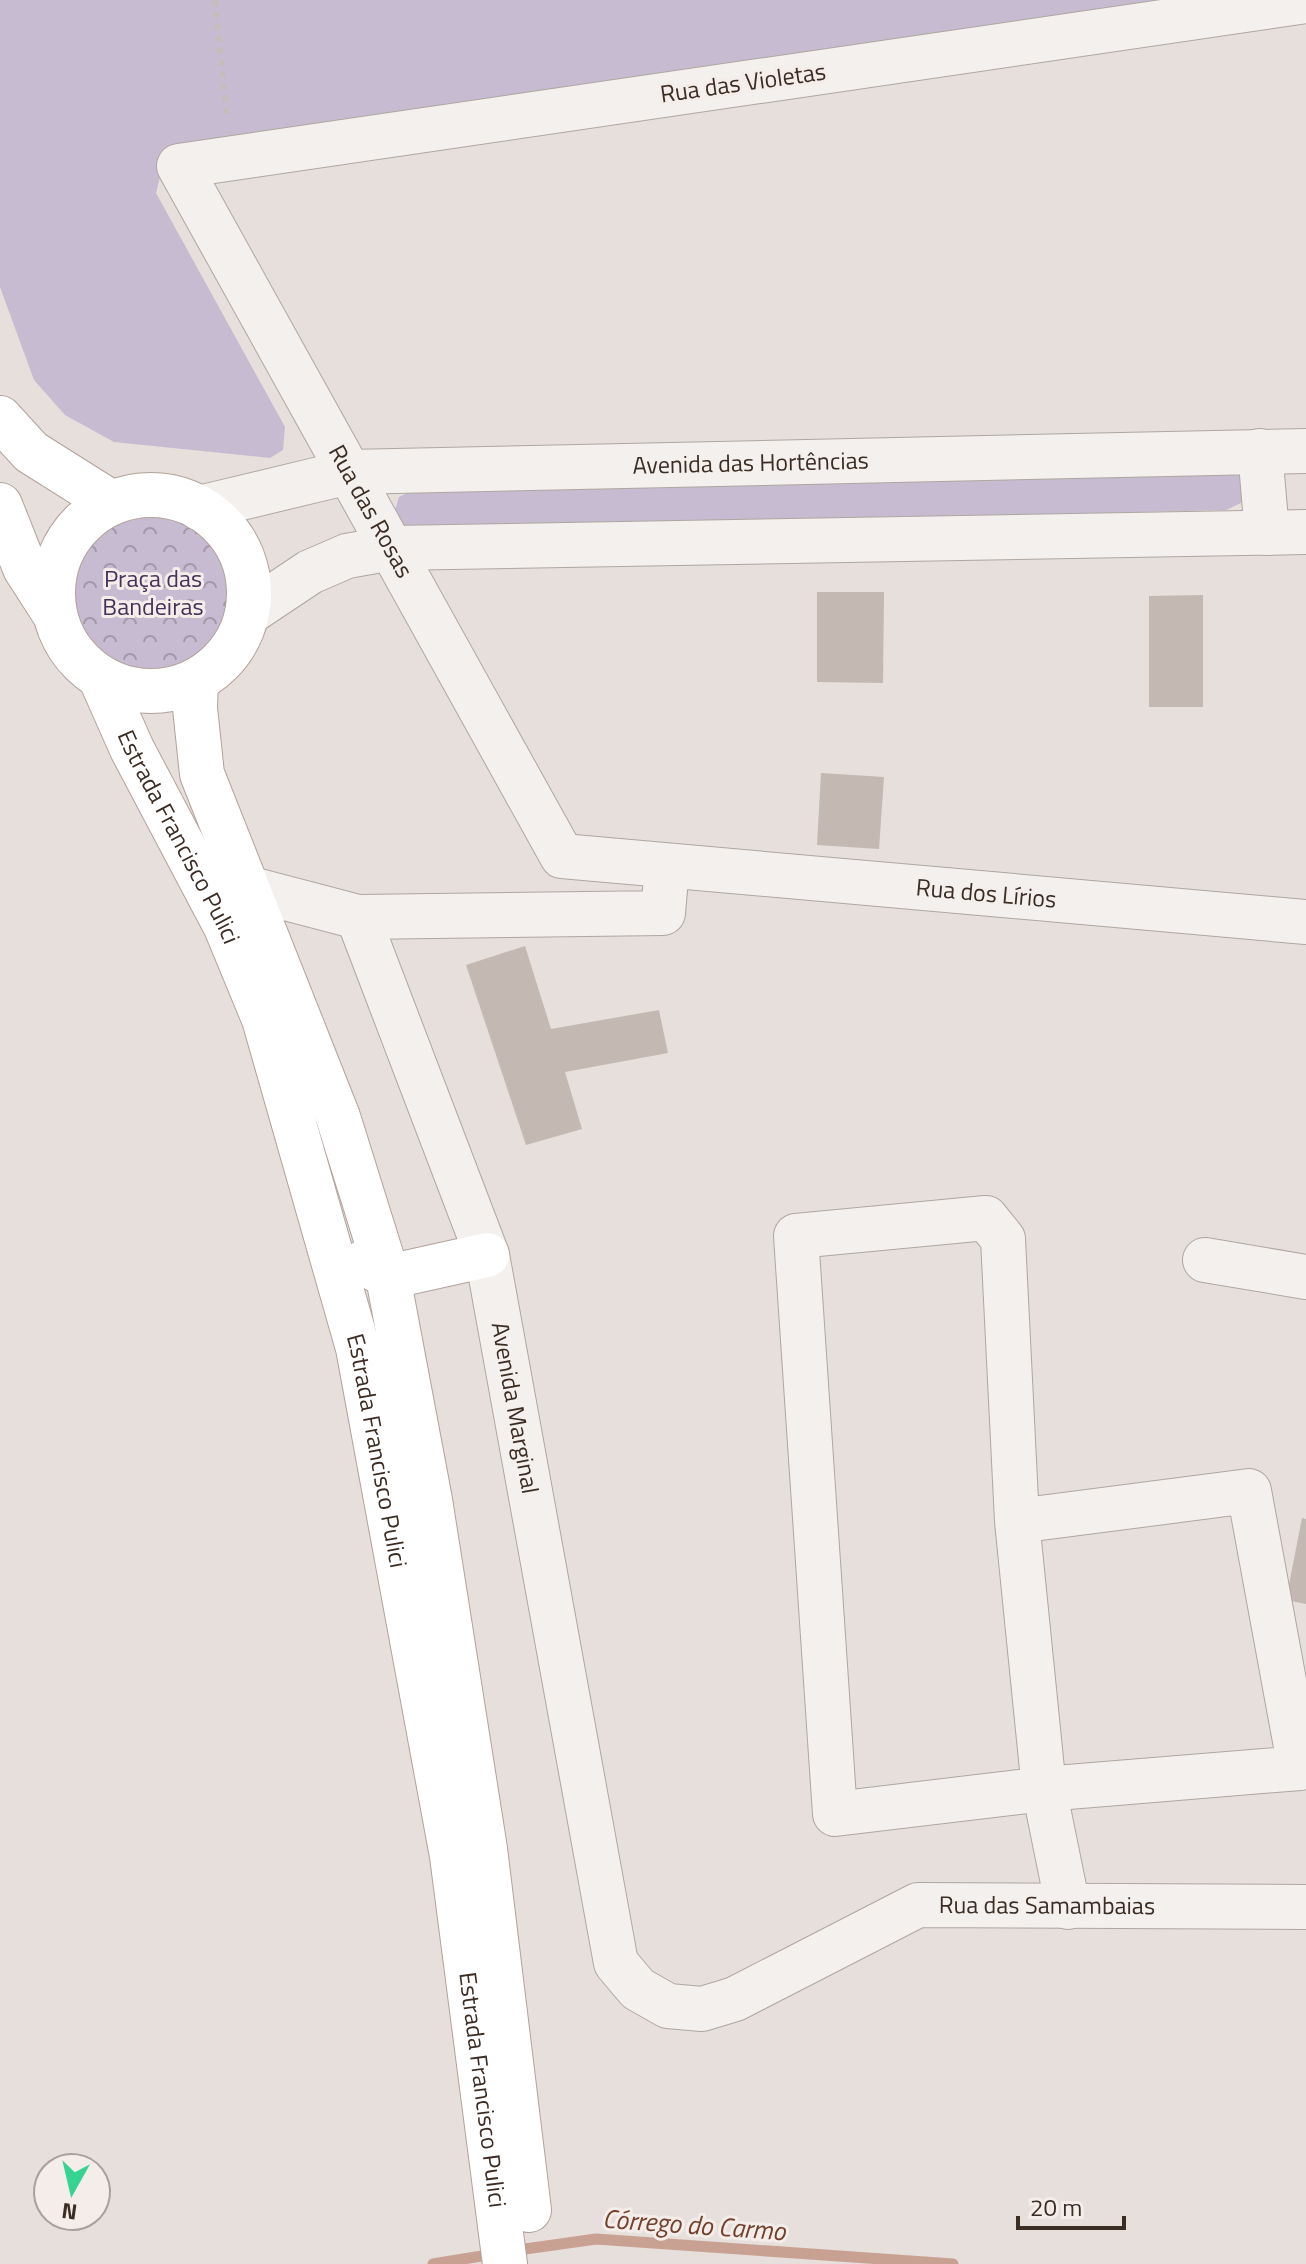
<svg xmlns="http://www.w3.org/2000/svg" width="1306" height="2264" viewBox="0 0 1306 2264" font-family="'Titillium Web',sans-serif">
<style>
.grass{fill:#c6bbd0}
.forest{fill:url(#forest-crowns)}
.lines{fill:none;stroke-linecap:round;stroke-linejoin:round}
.stream{stroke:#c9a193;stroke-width:11}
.building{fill:#c3b8b2}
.minor-casing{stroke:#b0a6a0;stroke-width:46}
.major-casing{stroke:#b2a29a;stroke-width:46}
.path{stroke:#c4bdb9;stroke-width:5;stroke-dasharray:6 6;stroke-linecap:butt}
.minor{stroke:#f4f0ed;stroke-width:44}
.major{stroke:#fff;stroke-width:44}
.labels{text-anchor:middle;stroke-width:6;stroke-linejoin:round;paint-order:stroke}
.street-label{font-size:24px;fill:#3c2d24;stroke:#f4edea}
.park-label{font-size:24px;fill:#473159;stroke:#f4edea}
.water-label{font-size:26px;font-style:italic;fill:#72412d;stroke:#f4edea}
</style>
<defs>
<pattern id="forest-crowns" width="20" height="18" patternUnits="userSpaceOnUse" patternTransform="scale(2)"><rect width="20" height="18" fill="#c6bbd0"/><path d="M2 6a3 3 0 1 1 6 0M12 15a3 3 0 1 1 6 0" fill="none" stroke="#a298a9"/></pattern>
</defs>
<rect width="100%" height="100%" fill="#e6dfdb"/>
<!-- grass -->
<g class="grass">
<polygon points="0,0 1219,0 164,161 156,193 285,427 283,450 270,458 114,442 65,415 34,380 0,287"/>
<path d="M1236 471C1245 482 1246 490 1241 503L1226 510 414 529 402 525 395 510 399 497 411 491Z"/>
</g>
<!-- forest -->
<circle class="forest" cx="153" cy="593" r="79"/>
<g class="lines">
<!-- stream -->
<g class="stream">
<polyline points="511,2251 596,2239 953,2264"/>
<polyline points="433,2264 494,2254"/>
</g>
</g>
<!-- building -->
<g class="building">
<polygon points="817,592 884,592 883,683 817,682"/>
<polygon points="1203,595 1203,707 1149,707 1149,596"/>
<polygon points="821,773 884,777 879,849 817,845"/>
<polygon points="525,946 551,1029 659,1010 668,1053 565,1072 582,1129 526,1145 466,965"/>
<polygon points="1302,1518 1306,1519 1306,1604 1286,1600"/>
</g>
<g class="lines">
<!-- minor casing -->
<g class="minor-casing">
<g id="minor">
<path id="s1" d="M1306 1 179 166 562 856 1306 922"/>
<polyline points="1260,451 1267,533"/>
<path id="s2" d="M199 508 349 472 1306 451"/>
<polyline points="247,614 310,572 347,556 392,548 1306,532"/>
<path id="s3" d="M247 888 358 917 487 1255 616 1963 638 1989 668 2006 702 2009 735 1999 918 1905 1306 1907"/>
<polyline points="358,917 663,913 667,866"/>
<polyline points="1205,1260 1306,1277"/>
<polyline points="1017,1521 1249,1491 1300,1768 1044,1789 835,1814 796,1236 986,1218 1003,1239 1017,1521 1044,1789 1068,1907"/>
</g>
</g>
<!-- major casing -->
<g class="major-casing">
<g id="major">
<polyline points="0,418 31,452 112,503"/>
<circle cx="151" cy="593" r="98"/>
<polyline points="0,505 25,568 54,613"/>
<path id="s4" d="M101 679 132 749 226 927 264 1019 358 1348 452 1856 505 2264"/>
<polyline points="196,680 195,708 202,774 338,1117 388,1277 430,1500 485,1849 529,2210"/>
<polyline points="364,1262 388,1277 487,1255"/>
</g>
</g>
<!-- path -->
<polyline class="path" points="215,0 227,118"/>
<!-- minor -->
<use href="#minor" class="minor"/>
<!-- major -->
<use href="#major" class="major"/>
</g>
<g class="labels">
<!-- street labels -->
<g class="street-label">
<text transform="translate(743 83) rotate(-8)" y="8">Rua das Violetas</text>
<text dy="8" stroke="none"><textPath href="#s2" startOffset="556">Avenida das Hortências</textPath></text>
<text dy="8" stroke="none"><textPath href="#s1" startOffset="1534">Rua das Rosas</textPath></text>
<text dy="8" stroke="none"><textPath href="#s4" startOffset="176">Estrada Francisco Pulici</textPath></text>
<text dy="8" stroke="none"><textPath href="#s1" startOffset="2354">Rua dos Lírios</textPath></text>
<text dy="8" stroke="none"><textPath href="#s3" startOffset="632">Avenida Marginal</textPath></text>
<text dy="8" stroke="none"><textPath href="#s4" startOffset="824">Estrada Francisco Pulici</textPath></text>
<text dy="8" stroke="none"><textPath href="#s3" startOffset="1668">Rua das Samambaias</textPath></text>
<text dy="8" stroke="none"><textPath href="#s4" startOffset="1472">Estrada Francisco Pulici</textPath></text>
</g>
<!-- park labels -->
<g class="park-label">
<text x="153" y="587">Praça das<tspan x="153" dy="28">Bandeiras</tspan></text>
</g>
<!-- water labels -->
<g class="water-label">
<text transform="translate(694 2225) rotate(4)" y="9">Córrego do Carmo</text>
</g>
</g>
<!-- north arrow -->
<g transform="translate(72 2192) rotate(188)"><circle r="38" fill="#f4edea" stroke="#aaa09b" stroke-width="2"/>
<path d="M0-6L14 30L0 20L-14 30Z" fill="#37d393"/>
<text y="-12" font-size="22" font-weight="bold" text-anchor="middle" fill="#3c2d24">N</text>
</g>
<!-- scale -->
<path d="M1018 2216v12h106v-12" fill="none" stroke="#3c2d24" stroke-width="4"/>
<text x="1030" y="2216" font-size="24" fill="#3c2d24" stroke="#f4edea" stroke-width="6" paint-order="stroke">20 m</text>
</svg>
